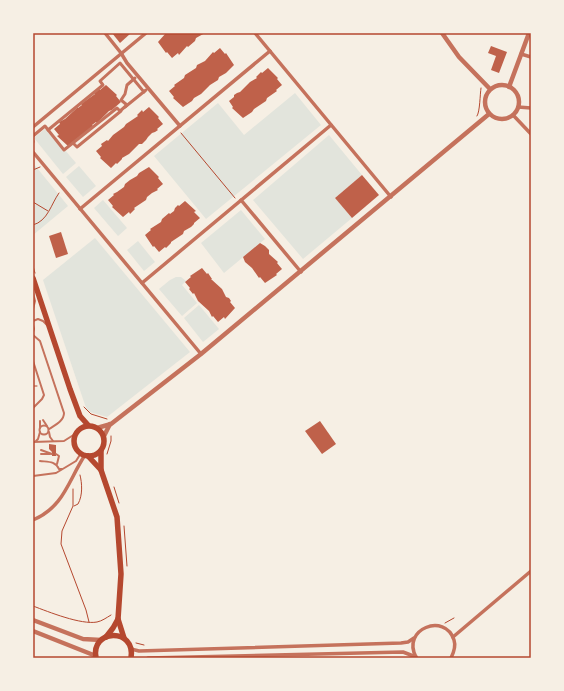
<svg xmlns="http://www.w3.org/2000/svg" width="564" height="691" viewBox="0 0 564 691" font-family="Poppins,sans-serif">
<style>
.green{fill:#e2e4dc}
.building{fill:#bf614a}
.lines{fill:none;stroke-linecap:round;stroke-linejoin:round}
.path{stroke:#b5482f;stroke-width:1}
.service{stroke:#c5725c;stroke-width:2}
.pedestrian{stroke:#c5725c;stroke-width:3}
.minor{stroke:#c5725c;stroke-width:3.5}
.tertiary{stroke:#c5725c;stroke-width:4.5}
.secondary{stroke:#b5482f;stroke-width:5.5}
.neatline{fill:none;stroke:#b5482f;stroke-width:1.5}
</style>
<rect width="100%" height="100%" fill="#f6efe4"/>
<!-- green -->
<g class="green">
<polygon points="295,93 321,125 206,219 154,156 218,103 244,135"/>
<polygon points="46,128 76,163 63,174 34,138"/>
<polygon points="329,135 362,175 335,198 352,218 303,259 253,200"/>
<polygon points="33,163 68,206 33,235"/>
<polygon points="79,166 96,186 83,197 66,177"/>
<polygon points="103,200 127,228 118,236 94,208"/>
<polygon points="241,210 265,239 224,273 201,243"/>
<polygon points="95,238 190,352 107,417 90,412 86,408 43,280"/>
<polygon points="138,241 155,262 144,271 127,250"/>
<polygon points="176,277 181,277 186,281 182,285 197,303 182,316 159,289 170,280"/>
<polygon points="199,305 219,329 203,342 184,318"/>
</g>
<!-- building -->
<g class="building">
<polygon points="112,33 131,33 120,43"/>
<polygon points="166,33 205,33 196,38 195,41 188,47 187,46 179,55 178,53 172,58 167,52 166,53 158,42"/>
<polygon points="491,46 507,52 499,73 491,70 496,56 488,53"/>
<polygon points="220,48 225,54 226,53 234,65 226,73 219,77 218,80 210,85 201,94 194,98 192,101 183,107 173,98 174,97 169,91 175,86 174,85 184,78 185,75 196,68 197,65 205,61 213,52 214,53"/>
<polygon points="268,68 278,78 277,79 282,85 276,90 277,91 267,98 266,101 254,109 252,112 243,118 232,108 233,107 229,101 234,97 234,95 237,93 240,92 250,82 257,78 256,77 261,72 262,73"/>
<polygon points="106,85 117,95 116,96 121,102 112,110 109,111 97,123 96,122 92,125 93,126 68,146 57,136 59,135 54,129 60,124 59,122 65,119 78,107 78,108 82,105 81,104 95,94 94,93 99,88 100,90"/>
<polygon points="149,107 159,117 158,118 163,124 157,129 158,130 155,132 152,133 148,137 146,140 142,144 139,144 129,154 122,158 122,159 117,164 116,163 111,168 100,158 101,157 96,151 102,146 101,144 107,140 108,141 113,135 124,127 126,124 138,116 137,115 142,110 143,112"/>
<polygon points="149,167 159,177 158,178 163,184 157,189 158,190 152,193 147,197 146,200 134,208 135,209 130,214 129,212 123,217 112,207 113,206 108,200 114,195 113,194 117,192 124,187 125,184 130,180 137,176 139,173"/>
<polygon points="362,175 379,195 352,218 335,198"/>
<polygon points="185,201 196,211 194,212 200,218 194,223 194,224 191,227 184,231 183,234 171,242 171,243 166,248 165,247 159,252 154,246 153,247 145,235 151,230 150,229 161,222 162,219 169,213 170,214 174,211 175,208 178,205 179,206"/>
<polygon points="61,232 68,254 56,258 49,236"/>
<polygon points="260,243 265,246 269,250 269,254 278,262 277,263 282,269 276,274 277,275 265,283 260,277 259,278 252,268 245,262 243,257"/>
<polygon points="202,268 207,274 208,273 212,279 211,279 222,289 226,297 229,298 231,301 230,302 235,308 225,319 224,317 218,322 213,316 212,317 209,311 198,301 194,293 193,294 189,289 190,288 185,282 191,277 190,276"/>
<polygon points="320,421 336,444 322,454 305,431"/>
<polygon points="49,444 56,445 56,456 52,456 52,452 49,449"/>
</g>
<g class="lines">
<!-- path -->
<g class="path">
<path d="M477 116C480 112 480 94 481 88"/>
<polyline points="181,133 235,198"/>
<polyline points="33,170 40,167"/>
<polyline points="33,202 48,211"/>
<path d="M33 225C48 221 51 204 59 193"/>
<polyline points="33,266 35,273"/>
<polyline points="33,386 37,386"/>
<polyline points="84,407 91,414 107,419"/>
<polyline points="107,454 111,441 111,436"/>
<polyline points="114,487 119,503"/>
<polyline points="73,489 73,506 62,531 61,544 86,610 89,622"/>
<path d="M74 506 78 504C83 495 82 483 80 475"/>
<polyline points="124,526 127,566"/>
<path d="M33 606C49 612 81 625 97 622 102 621 106 618 111 615"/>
<polyline points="445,623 454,618"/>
<polyline points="136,643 144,645"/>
</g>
<!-- service -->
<g class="service">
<polyline points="33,293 35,301 33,309"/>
<polyline points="33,321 38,319 43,321 47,325"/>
<polyline points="33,325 34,329 33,332"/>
<path d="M33 335 40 341 64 413C64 421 55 425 49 429"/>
<polyline points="33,361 44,395 42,399 33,408"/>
<polyline points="43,420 47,426"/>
<circle cx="44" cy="430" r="4.5"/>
<polyline points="40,428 40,421"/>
<polyline points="49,432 50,437 53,441"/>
<polyline points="36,441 38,439 40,432"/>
<polyline points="33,442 64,441 75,434"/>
<polyline points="41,450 52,454"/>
<polyline points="41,454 50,454"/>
<polyline points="56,454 59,456 57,464"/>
<path d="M40 461C49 462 55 461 59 469H62"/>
<polyline points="33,476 56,473 76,461 81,453"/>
</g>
<!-- pedestrian -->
<g class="pedestrian">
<polyline points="125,107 146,90"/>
<polyline points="48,130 103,85 100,81 120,63 144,92"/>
<polyline points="33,136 45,126 64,150 117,108 120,111 127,105 121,100 125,94 127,85 135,78"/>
<polyline points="33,141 33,142"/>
<polyline points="73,143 77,147 121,111"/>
</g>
<!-- minor -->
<g class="minor">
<polyline points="105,33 121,53 127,63 180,126"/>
<polyline points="255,33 391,197"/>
<polyline points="521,54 531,57"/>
<polyline points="518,107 531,108"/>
<polyline points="513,115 531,134"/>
<polyline points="33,127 146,33"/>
<polyline points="33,152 201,354"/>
<polyline points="241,200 301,272"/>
<polyline points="80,209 270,51"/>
<polyline points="142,283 331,125"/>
<path d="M33 520C64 507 68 481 85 455"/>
<polyline points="453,637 531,571"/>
<polyline points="131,649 139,651 401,643 408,642 414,638"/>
<path d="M416 657C401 629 445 612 454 640 456 646 454 652 451 658"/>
<polyline points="148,658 403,652 416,657"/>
</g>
<!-- tertiary -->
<g class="tertiary">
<polyline points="442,33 459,57 490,89"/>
<circle cx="502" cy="102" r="17"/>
<polyline points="509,87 529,33"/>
<polyline points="97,428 111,424 201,354 489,114"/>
<polyline points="104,436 110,424"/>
<polyline points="33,620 83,639 101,640"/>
<polyline points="33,631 96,656"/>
</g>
<!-- secondary -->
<g class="secondary">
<polyline points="33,278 70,389 80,416 88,425"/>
<circle cx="89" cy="441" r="15"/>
<polyline points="101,451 101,470 117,517 121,574 118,619 113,628 106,637"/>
<polyline points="88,456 101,470"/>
<polyline points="118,619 124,638"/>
<path d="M96 658C90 629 136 627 131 658"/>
</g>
</g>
<!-- border -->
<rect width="564" height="691" fill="none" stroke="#f6efe4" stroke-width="68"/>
<rect x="34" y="34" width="496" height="623" class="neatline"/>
</svg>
